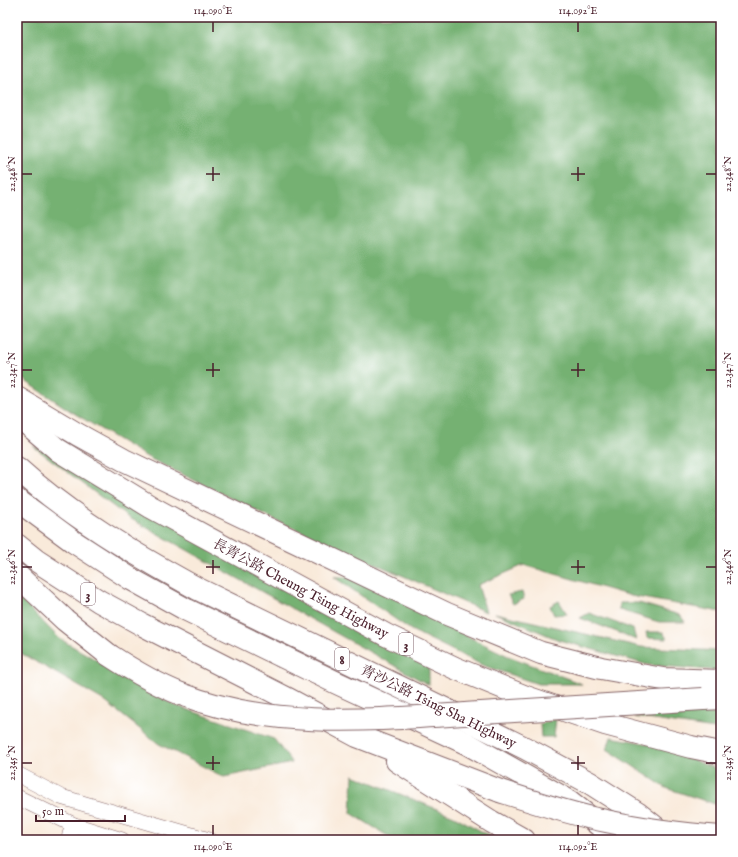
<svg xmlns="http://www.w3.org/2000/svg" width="738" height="857" viewBox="0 0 738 857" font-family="'IM FELL English','Noto Serif TC',serif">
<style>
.forest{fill:#74b172;stroke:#5f684e}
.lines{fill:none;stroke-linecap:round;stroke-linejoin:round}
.minor-casing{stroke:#876668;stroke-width:16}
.highway-casing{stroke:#876668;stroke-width:24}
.minor{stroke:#fff;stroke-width:15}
.highway{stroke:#fff;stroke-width:22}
.highway-bridge-casing{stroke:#876668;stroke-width:24;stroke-linecap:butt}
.highway-bridge{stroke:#fff;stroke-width:22}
.ticks{fill:none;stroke:#4a1f2b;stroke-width:1.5}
.labels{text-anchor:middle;stroke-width:3.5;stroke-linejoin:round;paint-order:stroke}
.shield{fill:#fff;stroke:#80626b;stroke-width:1}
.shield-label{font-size:13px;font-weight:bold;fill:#4a1f2b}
.street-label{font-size:14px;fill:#4a1f2b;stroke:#fff}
.neatline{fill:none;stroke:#4a1f2b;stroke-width:1.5}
.ticks-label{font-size:10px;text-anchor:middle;fill:#4a1f2b}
</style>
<rect width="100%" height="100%" fill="#fff"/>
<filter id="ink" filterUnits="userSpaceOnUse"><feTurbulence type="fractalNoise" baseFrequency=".025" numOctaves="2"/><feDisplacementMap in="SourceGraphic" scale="8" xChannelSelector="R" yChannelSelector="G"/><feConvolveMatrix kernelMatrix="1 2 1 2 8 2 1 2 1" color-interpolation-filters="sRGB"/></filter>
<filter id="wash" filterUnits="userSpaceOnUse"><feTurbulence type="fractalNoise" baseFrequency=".012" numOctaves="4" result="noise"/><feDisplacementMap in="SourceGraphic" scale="16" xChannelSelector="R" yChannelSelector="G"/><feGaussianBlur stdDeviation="0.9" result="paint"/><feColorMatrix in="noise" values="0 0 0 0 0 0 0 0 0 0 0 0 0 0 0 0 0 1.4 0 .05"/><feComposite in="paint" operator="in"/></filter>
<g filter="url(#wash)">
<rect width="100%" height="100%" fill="#f9eada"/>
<!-- forest -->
<g class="forest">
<polygon points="17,17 721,17 721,612 631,596 524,565 478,585 486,612 275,520 147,457 72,412 24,380 17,374"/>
<polygon points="33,446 63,458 429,668 429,685 126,516"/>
<polygon points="334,577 349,577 430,613 471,638 508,656 582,684 538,684 482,665 411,630"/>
<polygon points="522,592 524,599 513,604 508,595"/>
<polygon points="17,596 60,639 174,705 274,739 292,763 224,777 159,744 103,700 17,651"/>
<polygon points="559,601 567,614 554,615 550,606"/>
<polygon points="619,603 639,603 680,615 685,622 659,622 619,610"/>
<polygon points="495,613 641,647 721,651 721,669 712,670 648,665 559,640"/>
<polygon points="589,613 633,629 636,640 617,632 580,618"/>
<polygon points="646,632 663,632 667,639 647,638"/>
<polygon points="702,712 721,715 721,730 634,717"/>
<polygon points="556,719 554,737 541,737 540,724"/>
<polygon points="611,737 655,745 721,771 721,806 666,788 607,749"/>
<polygon points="353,775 454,816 497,840 394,840 351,813"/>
</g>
</g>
<g filter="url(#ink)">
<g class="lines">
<!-- minor casing -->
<g class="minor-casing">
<g id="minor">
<polyline points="17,774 61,797 209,840"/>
<polyline points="17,797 74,825 122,840"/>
<polyline points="69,840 70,834 74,825"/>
</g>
</g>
<!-- highway casing -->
<g class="highway-casing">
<g id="highway">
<polyline points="17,398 77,434 124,460 447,614 541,653 601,668 663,679 721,681"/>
<polyline points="17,415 58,450 151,507 386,635 455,668 526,697 605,724 691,747 721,753"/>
<path d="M17 468C71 517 134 554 198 589L525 748 590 783 637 813 665 835"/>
<polyline points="17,500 74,542 131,579 187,610 337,683 466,743 569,801 618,840"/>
<polyline points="17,545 37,561 99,601 141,624 288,699 357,736 500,791"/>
<polyline points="17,575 65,620 109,655"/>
<polyline points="703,699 721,698"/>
<polyline points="397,761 492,822 524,840"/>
</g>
</g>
<!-- minor -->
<use href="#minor" class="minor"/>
<!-- highway -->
<use href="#highway" class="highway"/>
<!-- highway-bridge casing -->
<g class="highway-bridge-casing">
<g id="highway-bridge">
<path d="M109 655C132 670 155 684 181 694 276 731 381 719 481 713 555 709 629 704 703 699"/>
<path d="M500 791C534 802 570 814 606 821 643 829 683 834 721 837"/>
</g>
</g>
<!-- highway-bridge -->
<use href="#highway-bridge" class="highway-bridge"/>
</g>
</g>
<!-- ticks -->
<path class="ticks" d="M213 22V32M578 22V32M213 167V181M578 167V181M22 174H32M206 174H220M571 174H585M706 174H716M213 363V377M578 363V377M22 370H32M206 370H220M571 370H585M706 370H716M213 560V574M578 560V574M22 567H32M206 567H220M571 567H585M706 567H716M213 756V770M578 756V770M22 763H32M206 763H220M571 763H585M706 763H716M213 825V835M578 825V835"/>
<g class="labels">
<!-- shield labels -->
<g class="shield">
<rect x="81" y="583" width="14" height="22" rx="3"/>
<rect x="399" y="633" width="14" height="22" rx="3"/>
<rect x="335" y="648" width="14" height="22" rx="3"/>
</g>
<g class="shield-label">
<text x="88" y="599">3</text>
<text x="406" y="649">3</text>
<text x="342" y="664">8</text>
</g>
<!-- street labels -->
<g class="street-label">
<text transform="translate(301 588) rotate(28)" y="5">長青公路 Cheung Tsing Highway</text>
<text transform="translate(439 706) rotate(26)" y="5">青沙公路 Tsing Sha Highway</text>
</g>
</g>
<!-- margin -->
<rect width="738" height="857" fill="none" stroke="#fff" stroke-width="44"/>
<!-- scale -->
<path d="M36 815v6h89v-6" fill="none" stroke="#4a1f2b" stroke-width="2"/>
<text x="42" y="815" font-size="12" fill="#4a1f2b" stroke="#ffffff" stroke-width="3" paint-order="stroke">50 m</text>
<rect x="22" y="22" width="694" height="813" class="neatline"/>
<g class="ticks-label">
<text x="213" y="14">114.090°E</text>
<text x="578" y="14">114.092°E</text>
<text transform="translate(11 174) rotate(-90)" y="4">22.348°N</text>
<text transform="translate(727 174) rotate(-90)" y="4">22.348°N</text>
<text transform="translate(11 370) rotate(-90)" y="4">22.347°N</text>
<text transform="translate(727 370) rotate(-90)" y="4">22.347°N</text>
<text transform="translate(11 567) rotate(-90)" y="4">22.346°N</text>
<text transform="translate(727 567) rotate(-90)" y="4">22.346°N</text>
<text transform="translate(11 763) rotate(-90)" y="4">22.345°N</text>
<text transform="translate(727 763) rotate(-90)" y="4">22.345°N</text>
<text x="213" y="850">114.090°E</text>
<text x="578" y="850">114.092°E</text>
</g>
</svg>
